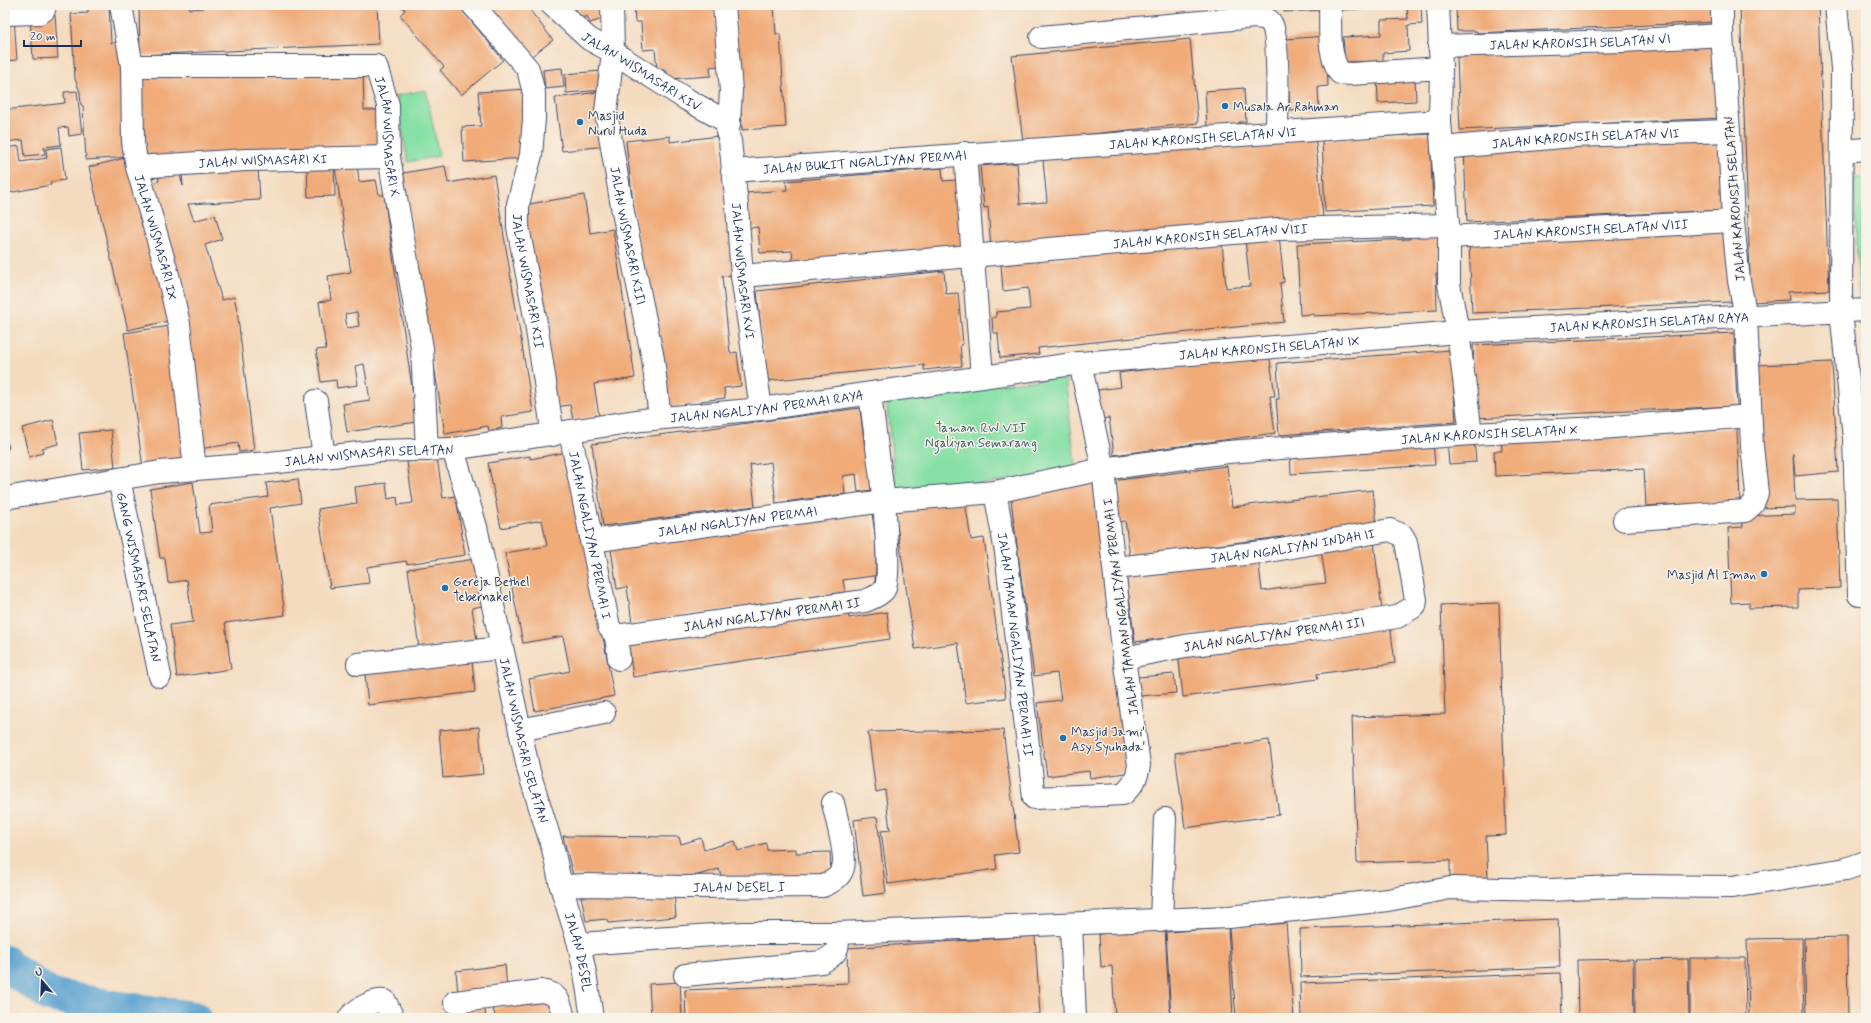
<svg xmlns="http://www.w3.org/2000/svg" width="1871" height="1023" viewBox="0 0 1871 1023" font-family="Mynerve,sans-serif">
<style>
.green{fill:#87e0a5;stroke:#518882}
.lines{fill:none;stroke-linecap:round;stroke-linejoin:round}
.river{stroke:#5aa1d0;stroke-width:34}
.building{fill:#f0ab79;fill-rule:evenodd}
.minor-casing{stroke:#3c496d;stroke-width:24}
.minor{stroke:#fff;stroke-width:22}
.poi-dot{fill:#1f6fb2;stroke:#f7f3e8;stroke-width:1.5}
.labels{text-anchor:middle;stroke-width:3;stroke-linejoin:round;paint-order:stroke}
.street-label{font-size:13px;fill:#1b2f5e;stroke:#f7f3e8}
.poi-label{font-size:13px;fill:#1b2f5e;stroke:#f7f3e8;text-anchor:start}
.park-label{font-size:13px;fill:#365b70;stroke:#f7f3e8}
</style>
<rect width="100%" height="100%" fill="#f7f3e8"/>
<filter id="ink" filterUnits="userSpaceOnUse"><feTurbulence type="fractalNoise" baseFrequency=".025" numOctaves="2"/><feDisplacementMap in="SourceGraphic" scale="8" xChannelSelector="R" yChannelSelector="G"/><feConvolveMatrix kernelMatrix="1 2 1 2 8 2 1 2 1" color-interpolation-filters="sRGB"/></filter>
<filter id="wash" filterUnits="userSpaceOnUse"><feTurbulence type="fractalNoise" baseFrequency=".012" numOctaves="4" result="noise"/><feDisplacementMap in="SourceGraphic" scale="16" xChannelSelector="R" yChannelSelector="G"/><feGaussianBlur stdDeviation="0.9" result="paint"/><feColorMatrix in="noise" values="0 0 0 0 0 0 0 0 0 0 0 0 0 0 0 0 0 1.4 0 .05"/><feComposite in="paint" operator="in"/></filter>
<g filter="url(#wash)">
<rect width="100%" height="100%" fill="#f4dbbf"/>
<!-- green -->
<g class="green">
<polygon points="426,90 439,156 408,162 396,96"/>
<polygon points="1854,178 1866,178 1866,305 1859,305"/>
<polygon points="1065,377 1076,473 896,493 886,397"/>
</g>
<g class="lines">
<!-- river -->
<polyline class="river" points="5,962 9,967 50,995 112,1007 194,1018"/>
</g>
<g id="blocks">
<!-- building -->
<g class="building">
<polygon points="88,5 109,5 111,43 123,42 168,321 128,330 89,167 129,157 86,160 83,106 81,105 80,92 75,79 71,14 88,13"/>
<polygon points="139,5 189,5 189,9 203,8 203,5 377,5 379,44 140,55"/>
<polygon points="401,5 458,5 503,60 461,95 440,70 444,67 400,15 405,10"/>
<polygon points="488,5 526,5 553,40 529,58"/>
<polygon points="575,5 604,5 608,17 590,23 587,16 579,19"/>
<polygon points="634,5 715,5 718,66 710,67 711,76 668,79 667,70 657,70 655,49 643,50 641,22 635,22"/>
<polygon points="735,5 791,5 774,7 776,34 780,34 786,127 742,130"/>
<polygon points="1284,5 1324,5 1324,10 1284,12"/>
<polygon points="1342,5 1380,5 1380,8 1342,10"/>
<polygon points="1407,5 1421,5 1422,24 1408,25 1409,51 1383,53 1383,61 1345,62 1343,37 1381,35 1381,20 1408,19"/>
<polygon points="1456,5 1715,5 1716,22 1477,33 1477,31 1457,31"/>
<polygon points="1740,5 1818,5 1829,290 1788,292 1789,300 1751,302"/>
<polygon points="55,15 58,58 33,59 30,17"/>
<polygon points="5,18 14,18 17,60 5,61"/>
<polygon points="1326,36 1328,86 1318,87 1319,109 1290,111 1286,39"/>
<polygon points="1190,39 1198,123 1023,141 1012,56"/>
<polygon points="1719,45 1722,118 1460,130 1457,57"/>
<polygon points="562,68 564,87 545,89 543,70"/>
<polygon points="363,70 364,110 378,110 379,151 145,159 142,77"/>
<polygon points="601,71 603,90 566,93 565,74"/>
<polygon points="1415,75 1416,101 1378,103 1377,77"/>
<polygon points="1244,88 1246,122 1239,122 1239,125 1207,127 1205,91"/>
<polygon points="528,89 525,158 464,162 462,127 481,126 478,92"/>
<polygon points="77,91 82,134 69,136 68,127 59,128 61,145 44,147 45,154 25,156 23,140 5,142 5,110 65,103 64,92"/>
<polygon points="598,92 605,146 562,151 555,98"/>
<polygon points="1315,133 1323,218 991,249 988,207 984,208 980,166 1017,163 1020,204 1047,202 1043,160"/>
<polygon points="1430,134 1433,206 1325,212 1322,139"/>
<polygon points="670,136 670,142 719,136 735,275 722,276 730,353 737,352 741,386 724,388 725,398 701,401 701,404 668,408 644,301 626,141"/>
<polygon points="1724,137 1727,210 1467,222 1464,149"/>
<polygon points="19,146 21,162 47,158 46,149 61,147 65,180 50,182 51,185 8,193 5,166 5,148"/>
<polygon points="334,163 335,196 308,197 307,165"/>
<path d="M357 163 359 182 376 180 379 195H384L417 422 347 432 343 404 370 400 364 364 355 366 358 385 337 388 336 380 321 382 316 350 326 349 319 302 331 300 328 276 351 272 335 167ZM357 312 359 326 347 328 345 314Z"/>
<polygon points="445,166 448,183 494,175 533,412 501,417 502,428 489,431 488,426 445,434 403,173"/>
<polygon points="258,167 260,200 188,204 194,221 215,215 222,239 205,245 222,300 234,297 237,310 254,450 239,452 238,443 199,449 146,185 159,181 158,178 179,172 183,186 182,173"/>
<polygon points="942,168 943,181 956,180 962,249 793,264 792,251 760,253 758,227 749,228 746,193 787,190 786,181"/>
<polygon points="584,195 590,233 613,229 635,378 594,384 599,416 573,420 570,405 554,407 523,205"/>
<polygon points="1728,229 1731,302 1472,313 1469,241"/>
<polygon points="1442,234 1444,273 1436,274 1437,310 1314,316 1314,314 1300,315 1297,244 1410,239 1410,235"/>
<polygon points="1279,236 1284,282 1280,283 1284,322 1038,348 1039,354 1000,358 998,333 993,333 992,318 996,317 996,312 1030,309 1028,288 1003,291 1001,265 1222,242 1226,288 1250,286 1245,239"/>
<polygon points="944,271 946,294 958,293 963,344 960,345 962,366 924,370 924,365 766,381 757,291"/>
<polygon points="170,326 189,461 143,468 124,333"/>
<polygon points="1734,333 1737,406 1476,418 1473,345"/>
<polygon points="1451,350 1456,422 1279,435 1276,399 1279,399 1277,363"/>
<polygon points="1269,353 1275,396 1270,396 1275,433 1114,455 1109,418 1101,419 1098,390 1121,387 1119,373"/>
<polygon points="1832,362 1838,472 1795,476 1793,454 1794,476 1795,500 1837,499 1840,588 1798,590 1798,607 1749,608 1749,602 1731,603 1728,528 1743,527 1743,516 1795,514 1795,507 1761,508 1756,365"/>
<polygon points="860,408 865,449 868,449 879,489 858,492 856,474 843,476 845,494 776,503 771,462 765,463 750,465 755,506 603,526 592,444"/>
<polygon points="53,420 58,444 42,448 43,453 29,457 22,428"/>
<polygon points="1737,428 1740,502 1646,506 1644,469 1495,476 1494,451 1502,451 1501,440"/>
<polygon points="111,430 115,467 83,470 79,433"/>
<polygon points="5,435 9,448 5,449"/>
<polygon points="1474,439 1476,462 1449,464 1447,440"/>
<polygon points="1433,442 1435,465 1291,474 1290,451"/>
<polygon points="568,452 614,696 535,711 529,679 570,671 563,636 523,643 505,553 547,546 542,520 501,528 488,463 530,456 530,459"/>
<polygon points="437,458 443,498 456,496 465,555 407,564 406,561 367,567 369,583 330,588 318,509 357,503 355,487 386,483 388,499 397,497 398,505 413,503 407,462"/>
<polygon points="1227,466 1232,507 1373,490 1377,525 1130,556 1125,521 1117,522 1112,481"/>
<polygon points="298,479 301,503 270,508 285,615 225,623 231,669 177,677 170,625 193,622 187,580 168,583 165,558 160,558 150,489 193,482 200,533 212,532 209,505 268,497 266,483"/>
<polygon points="1094,481 1132,772 1090,778 1089,771 1047,776 1037,703 1061,700 1057,673 1034,676 1010,492"/>
<polygon points="965,501 971,540 984,538 1006,698 966,703 958,643 915,649 895,511"/>
<polygon points="872,513 881,575 843,580 845,592 632,623 627,587 617,589 611,549"/>
<polygon points="1374,542 1382,610 1135,642 1126,574 1258,557 1262,591 1283,588 1326,583 1321,549"/>
<polygon points="475,559 482,606 472,608 477,640 419,648 408,569"/>
<polygon points="1499,603 1506,835 1486,836 1488,878 1450,880 1450,860 1357,863 1352,717 1445,714 1441,605"/>
<polygon points="848,609 849,618 887,612 890,639 633,677 628,640"/>
<polygon points="1390,624 1395,663 1317,674 1318,679 1183,697 1178,652"/>
<polygon points="472,660 475,692 368,705 365,674"/>
<polygon points="1174,674 1176,693 1140,696 1138,677"/>
<polygon points="479,727 483,774 443,778 439,730"/>
<polygon points="1003,730 1019,852 995,855 997,869 888,884 881,831 890,830 885,790 876,792 868,732"/>
<polygon points="1269,740 1279,815 1185,828 1175,753"/>
<polygon points="877,817 886,893 863,896 854,820"/>
<polygon points="563,836 679,837 681,844 701,838 704,850 735,841 738,851 766,843 767,850 796,849 796,853 830,852 831,876 724,883 719,869 691,877 573,875"/>
<polygon points="605,889 605,897 674,891 676,917 608,923 607,919 586,921 580,890"/>
<polygon points="1558,919 1560,967 1301,977 1300,929"/>
<polygon points="1286,923 1294,1018 1236,1018 1229,928"/>
<polygon points="1228,928 1233,1018 1171,1018 1166,932"/>
<polygon points="1165,929 1170,1018 1115,1018 1112,966 1101,967 1099,934"/>
<polygon points="1035,936 1040,1014 966,1018 686,1018 685,990 848,983 847,948"/>
<polygon points="1847,937 1848,1018 1806,1018 1804,938"/>
<polygon points="1802,938 1804,1018 1749,1018 1747,939"/>
<polygon points="1690,958 1745,958 1746,1018 1690,1018"/>
<polygon points="1633,959 1634,1018 1578,1018 1577,960"/>
<polygon points="1688,959 1689,1018 1635,1018 1635,960"/>
<polygon points="505,965 507,988 458,994 456,971"/>
<polygon points="1560,973 1562,1018 1301,1018 1300,983"/>
<polygon points="680,982 682,1018 651,1018 649,984"/>
<polygon points="551,997 557,1018 496,1018 493,1009 531,998"/>
<polygon points="485,1009 486,1018 458,1018 457,1012"/>
<polygon points="416,1013 418,1018 404,1018"/>
</g>
</g>
</g>
<g filter="url(#ink)">
<use href="#blocks" fill-opacity="0" stroke="#3c496d" stroke-width="1"/>
<g class="lines">
<!-- minor casing -->
<g class="minor-casing">
<g id="minor">
<path id="s1" d="M121 5 132 66 133 142 137 167 168 275 179 324 195 469"/>
<path id="s2" d="M473 5 528 69 534 93V119L531 155 518 204V227L535 317 553 435"/>
<path id="s3" d="M552 5 589 39 613 52 686 99 729 123 727 132 730 141 737 206 742 276 761 409"/>
<path id="s4" d="M612 5 613 52 606 112 623 212 653 359 660 418"/>
<polyline points="724,5 731,91 729,123"/>
<path d="M1330 5C1331 28 1327 53 1340 73L1351 74 1441 68"/>
<polyline points="1438,5 1441,68 1440,121 1449,237 1449,284 1458,332 1471,434"/>
<polyline points="1836,5 1842,68 1841,311 1854,438 1859,595"/>
<polyline points="5,14 39,13 44,10 45,5"/>
<path d="M1041 37 1254 17C1260 18 1268 17 1271 23 1280 35 1277 113 1277 132"/>
<path id="s5" d="M1439 46 1623 41 1722 35"/>
<path id="s6" d="M132 66H376L388 105 389 157 422 348 427 450"/>
<path id="s7" d="M1442 148 1573 136 1729 131"/>
<polyline points="1842,151 1866,149"/>
<polyline points="965,153 982,377"/>
<path id="s8" d="M137 167 246 160 389 157"/>
<path id="s9" d="M732 171 1440 121"/>
<path id="s10" d="M1449 237 1733 221"/>
<path id="s11" d="M742 276 1278 229 1448 225"/>
<polyline points="870,394 884,501 995,492 1103,469 1080,363"/>
<polyline points="316,401 324,457"/>
<path id="s12" d="M570 432 609 627 616 636"/>
<path id="s13" d="M453 449 476 527 529 772 553 849 561 886 579 944 585 973 592 1018"/>
<path id="s14" d="M119 479 160 676"/>
<path id="s15" d="M995 492 1006 552 1034 798 1123 794C1133 785 1137 779 1139 765L1124 658 1103 469 1228 452 1471 434 1601 428 1750 416"/>
<path id="s16" d="M5 498 160 472 269 463 378 451 453 449 642 420 761 409 1080 363 1458 332 1866 310"/>
<polyline points="1624,520 1745,511 1753,504 1757,493 1752,446 1746,317 1739,281 1733,221 1729,131 1722,35 1722,5"/>
<path id="s17" d="M591 541 884 501C885 516 891 581 884 590 879 596 872 598 865 601L616 636"/>
<path id="s18" d="M1115 568 1263 552 1390 530 1402 535 1406 542 1416 600 1415 606 1397 617 1324 628 1185 646 1124 658"/>
<polyline points="616,636 619,659"/>
<polyline points="358,664 501,648"/>
<polyline points="520,730 604,713"/>
<path id="s19" d="M561 886 588 885 682 887 823 886C831 882 840 878 843 868 847 857 836 816 833 803"/>
<polyline points="1161,921 1165,819"/>
<polyline points="1071,924 1075,1018"/>
<polyline points="579,944 743,933 838,933 1229,917 1388,900 1450,888 1551,890 1632,886 1732,887 1846,869 1866,862"/>
<path d="M685 975 822 962C837 954 839 950 838 933"/>
<path d="M455 1002 541 991C559 993 560 1002 564 1018"/>
<path d="M349 1018C356 1009 374 999 385 1001L393 1018"/>
</g>
</g>
<!-- minor -->
<use href="#minor" class="minor"/>
</g>
</g>
<!-- markers -->
<g class="poi-dot">
<circle cx="1225" cy="106" r="4"/>
<circle cx="580" cy="122" r="4"/>
<circle cx="1764" cy="574" r="4"/>
<circle cx="445" cy="588" r="4"/>
<circle cx="1063" cy="738" r="4"/>
</g>
<g class="labels">
<!-- street labels -->
<g class="street-label">
<text dy="5" stroke="none"><textPath href="#s5" startOffset="141">JALAN KARONSIH SELATAN VI</textPath></text>
<text dy="5" stroke="none"><textPath href="#s3" startOffset="112">JALAN WISMASARI XIV</textPath></text>
<text dy="5" stroke="none"><textPath href="#s6" startOffset="316">JALAN WISMASARI X</textPath></text>
<text dy="5" stroke="none"><textPath href="#s9" startOffset="472">JALAN KARONSIH SELATAN VII</textPath></text>
<text dy="5" stroke="none"><textPath href="#s7" startOffset="144">JALAN KARONSIH SELATAN VII</textPath></text>
<text dy="5" stroke="none"><textPath href="#s8" startOffset="126">JALAN WISMASARI XI</textPath></text>
<text dy="5" stroke="none"><textPath href="#s9" startOffset="133">JALAN BUKIT NGALIYAN PERMAI</textPath></text>
<text transform="translate(1734 199) rotate(-94)" y="5">JALAN KARONSIH SELATAN</text>
<text dy="5" stroke="none"><textPath href="#s10" startOffset="142">JALAN KARONSIH SELATAN VIII</textPath></text>
<text dy="5" stroke="none"><textPath href="#s4" startOffset="233">JALAN WISMASARI XIII</textPath></text>
<text dy="5" stroke="none"><textPath href="#s11" startOffset="470">JALAN KARONSIH SELATAN VIII</textPath></text>
<text dy="5" stroke="none"><textPath href="#s1" startOffset="236">JALAN WISMASARI IX</textPath></text>
<text dy="5" stroke="none"><textPath href="#s3" startOffset="363">JALAN WISMASARI XVI</textPath></text>
<text dy="5" stroke="none"><textPath href="#s2" startOffset="300">JALAN WISMASARI XII</textPath></text>
<text dy="5" stroke="none"><textPath href="#s16" startOffset="1655">JALAN KARONSIH SELATAN RAYA</textPath></text>
<text dy="5" stroke="none"><textPath href="#s16" startOffset="1274">JALAN KARONSIH SELATAN IX</textPath></text>
<text dy="5" stroke="none"><textPath href="#s16" startOffset="768">JALAN NGALIYAN PERMAI RAYA</textPath></text>
<text dy="5" stroke="none"><textPath href="#s15" startOffset="1118">JALAN KARONSIH SELATAN X</textPath></text>
<text dy="5" stroke="none"><textPath href="#s16" startOffset="367">JALAN WISMASARI SELATAN</textPath></text>
<text dy="5" stroke="none"><textPath href="#s17" startOffset="148">JALAN NGALIYAN PERMAI</textPath></text>
<text dy="5" stroke="none"><textPath href="#s12" startOffset="105">JALAN NGALIYAN PERMAI I</textPath></text>
<text dy="5" stroke="none"><textPath href="#s18" startOffset="179">JALAN NGALIYAN INDAH II</textPath></text>
<text dy="5" stroke="none"><textPath href="#s14" startOffset="100">GANG WISMASARI SELATAN</textPath></text>
<text transform="translate(1120 607) rotate(-97)" y="5">JALAN TAMAN NGALIYAN PERMAI I</text>
<text transform="translate(772 614) rotate(-8)" y="5">JALAN NGALIYAN PERMAI II</text>
<text transform="translate(1274 634) rotate(-8)" y="5">JALAN NGALIYAN PERMAI III</text>
<text dy="5" stroke="none"><textPath href="#s15" startOffset="154">JALAN TAMAN NGALIYAN PERMAI II</textPath></text>
<text dy="5" stroke="none"><textPath href="#s13" startOffset="300">JALAN WISMASARI SELATAN</textPath></text>
<text dy="5" stroke="none"><textPath href="#s19" startOffset="178">JALAN DESEL I</textPath></text>
<text dy="5" stroke="none"><textPath href="#s13" startOffset="519">JALAN DESEL</textPath></text>
</g>
<!-- poi labels -->
<g class="poi-label">
<text x="1233" y="111">Musala Ar Rahman</text>
<text x="588" y="120">Masjid<tspan x="588" dy="15">Nurul Huda</tspan></text>
<text x="1756" y="579" text-anchor="end">Masjid Al Iman</text>
<text x="453" y="586">Gereja Bethel<tspan x="453" dy="15">Tebernakel</tspan></text>
<text x="1071" y="736">Masjid Jami'<tspan x="1071" dy="15">Asy Syuhada'</tspan></text>
</g>
<!-- park labels -->
<g class="park-label">
<text x="981" y="432">Taman RW VII<tspan x="981" dy="15">Ngaliyan Semarang</tspan></text>
</g>
</g>
<!-- margin -->
<rect width="1871" height="1023" fill="none" stroke="#f7f3e8" stroke-width="20"/>
<!-- north arrow -->
<g transform="translate(42 981) rotate(341)" stroke="#f7f3e8" stroke-width="3" paint-order="stroke">
<path d="M0-3L7 15L0 10L-7 15Z" fill="#1b2f5e"/>
<text y="-6" font-size="11" font-weight="bold" text-anchor="middle" fill="#1b2f5e">U</text>
</g>
<!-- scale -->
<path d="M24 40v6h57v-6" fill="none" stroke="#1b2f5e" stroke-width="2"/>
<text x="30" y="40" font-size="12" fill="#1b2f5e" stroke="#f7f3e8" stroke-width="3" paint-order="stroke">20 m</text>
</svg>
